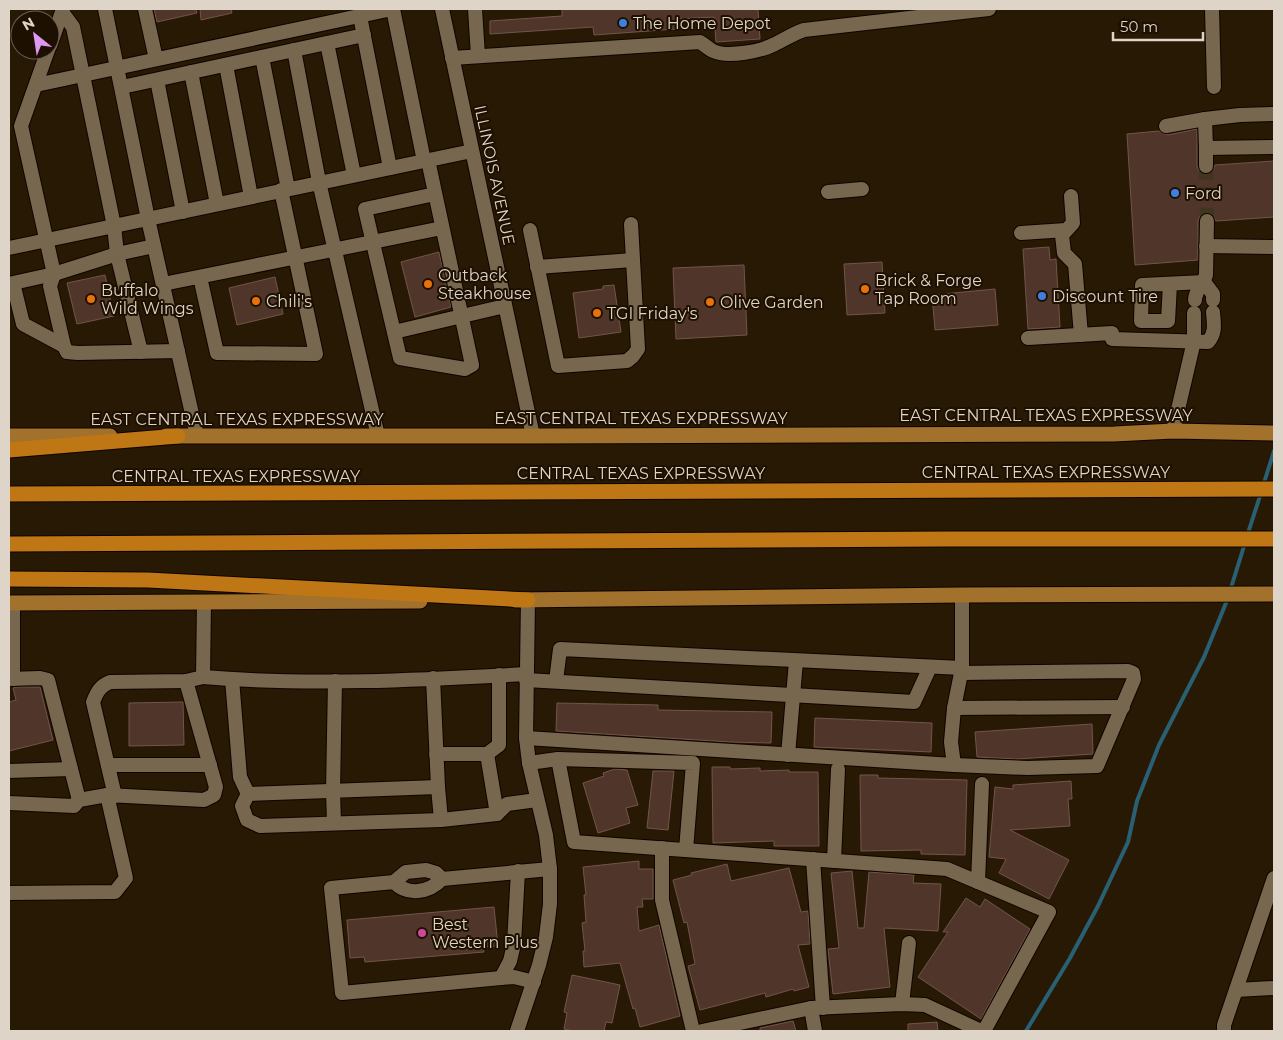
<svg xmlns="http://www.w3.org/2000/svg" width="1283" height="1040" viewBox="0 0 1283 1040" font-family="Montserrat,sans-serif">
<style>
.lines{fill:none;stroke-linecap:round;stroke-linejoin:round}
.stream{stroke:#296073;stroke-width:4}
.building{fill:#50352b;stroke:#72554a}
.minor-tunnel{stroke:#423520;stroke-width:14;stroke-dasharray:14 7;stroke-linecap:butt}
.minor-casing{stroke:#100400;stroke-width:16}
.major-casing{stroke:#100400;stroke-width:17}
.highway-casing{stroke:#100400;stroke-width:17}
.minor{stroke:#77674e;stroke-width:14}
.major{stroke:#a2712b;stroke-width:15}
.highway{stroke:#be7714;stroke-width:15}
.shop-dot{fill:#3f7fe0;stroke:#1d1000;stroke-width:2}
.food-dot{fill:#e8710a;stroke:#1d1000;stroke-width:2}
.hotel-dot{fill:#d1479c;stroke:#1d1000;stroke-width:2}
.labels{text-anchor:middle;stroke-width:4;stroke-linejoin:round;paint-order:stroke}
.poi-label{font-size:16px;fill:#ded4c7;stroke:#1d1000;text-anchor:start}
.street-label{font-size:16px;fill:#ded4c7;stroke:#1d1000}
</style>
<rect width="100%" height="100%" fill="#271903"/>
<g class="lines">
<!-- stream -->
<g class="stream">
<polyline points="1263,486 1274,451"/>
<polyline points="1247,536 1261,493"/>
<polyline points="1230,591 1245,543"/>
<polyline points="1026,1031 1070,958 1098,906 1128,842 1137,801 1159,745 1204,657 1228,598"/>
</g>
</g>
<!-- building -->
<g class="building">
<polygon points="154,9 196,9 197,13 157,22"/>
<polygon points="200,9 231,9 232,13 201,20"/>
<polygon points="562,9 758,9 760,39 716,42 714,17 676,19 676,29 594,35 593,27 490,34 490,21 562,16"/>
<polygon points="1197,129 1197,166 1199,171 1202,174 1211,173 1215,165 1274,161 1274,217 1216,221 1212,214 1203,213 1200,216 1198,221 1198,260 1135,265 1127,134 1159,131 1168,135"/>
<polygon points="1049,247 1050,260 1056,259 1060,327 1028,329 1023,249"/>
<polygon points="439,252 451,307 415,317 401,262"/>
<polygon points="882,262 885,313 847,315 844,264"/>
<polygon points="744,265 747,335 676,339 673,268"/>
<polygon points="105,275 114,316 77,324 67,283"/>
<polygon points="275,277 283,314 237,325 229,288"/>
<polygon points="614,285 621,332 579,338 573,293 603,289 603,286"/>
<polygon points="995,289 998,325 935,330 932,295"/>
<polygon points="17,687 40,687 53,740 9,751 9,702 16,700 13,688"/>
<polygon points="183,702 184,745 129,746 129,703"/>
<polygon points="557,703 658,705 658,710 772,712 771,743 730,742 556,731"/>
<polygon points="815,718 932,723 931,752 814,747"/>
<polygon points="1092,724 1093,754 1017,759 977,757 975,732"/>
<polygon points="712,767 730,767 730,769 760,768 760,771 789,770 789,772 818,772 819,846 774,846 774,841 713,843"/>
<polygon points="615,769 627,770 638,805 626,808 630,823 598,833 583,783 604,776 603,773"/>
<polygon points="653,771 674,771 668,830 647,828"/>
<polygon points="860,775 878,775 878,778 967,780 965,855 921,854 921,850 861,851"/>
<polygon points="1071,781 1072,799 1068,799 1070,826 1010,830 1069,860 1049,899 999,873 1006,859 989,857 995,787 1013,789 1013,785"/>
<polygon points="639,861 639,869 653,869 653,899 642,899 643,907 637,907 639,931 659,925 680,1016 640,1027 635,1008 633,1009 620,963 584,967 583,951 585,951 582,923 586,922 584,895 586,895 583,867"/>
<polygon points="727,864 731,881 789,868 801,912 808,911 810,944 798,945 809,987 794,991 793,989 766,997 765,993 700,1010 688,966 695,964 687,922 684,923 673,880 692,875 691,873"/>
<polygon points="852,871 858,928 864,928 869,872 914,875 913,883 941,884 938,931 884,928 890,987 833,994 828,949 839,948 831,873"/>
<polygon points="966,898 980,907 985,899 1030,929 981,1019 918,977 948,932 943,932"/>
<polygon points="494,907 498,946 483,947 484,952 365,962 364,957 350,958 347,920"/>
<polygon points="572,975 620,985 612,1023 606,1022 604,1031 573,1031 564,1029 567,1013 564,1012"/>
<polygon points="793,1021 796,1031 760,1031 760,1028"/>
<polygon points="937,1022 938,1031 908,1031 908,1024"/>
</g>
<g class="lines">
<!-- minor-tunnel -->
<polyline class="minor-tunnel" points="1206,166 1207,221"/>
<!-- minor casing -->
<g class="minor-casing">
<g id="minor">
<polyline points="105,9 148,219 197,436"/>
<polyline points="145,9 156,59"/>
<polyline points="393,9 424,161"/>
<polyline points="442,9 533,436"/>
<polyline points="475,9 478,56"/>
<polyline points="1212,9 1214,87"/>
<polyline points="62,12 73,27 114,226 117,254 141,352"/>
<polyline points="360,16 390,168"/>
<polyline points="327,43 354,175"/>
<polyline points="50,46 63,9"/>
<polyline points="48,50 21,126 54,274 50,286 64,346 67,352 78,353 178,351"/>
<polyline points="294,50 319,182 378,436"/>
<polyline points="262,57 288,189"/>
<path d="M452 58 700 42C705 45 709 49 713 51 728 58 762 51 775 44 786 39 792 34 804 30L989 9"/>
<polyline points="226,65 251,197"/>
<polyline points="191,72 217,204"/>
<polyline points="157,80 183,212"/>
<polyline points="36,85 392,9"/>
<polyline points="122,87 364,35"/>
<polyline points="1205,119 1240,115 1274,114"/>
<polyline points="1166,126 1205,119 1206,148 1274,147"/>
<polyline points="1206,148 1206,166"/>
<polyline points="428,160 472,365 465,369 400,358 365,209 435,194"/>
<polyline points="828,192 862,189"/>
<polyline points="1071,196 1073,223 1062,235 1064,253 1075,264 1081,335"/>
<polyline points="530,230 558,366 627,361 633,356 638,349 631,224"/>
<polyline points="1021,233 1066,230"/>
<polyline points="1206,246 1274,247"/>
<polyline points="9,248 472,151"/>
<polyline points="537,267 633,260"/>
<polyline points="200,277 217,353 316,354 281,190"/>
<polyline points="1204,282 1213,294 1213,300"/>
<polyline points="163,284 442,228"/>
<polyline points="1170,284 1168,321 1141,321 1142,285 1204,282"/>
<path d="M1195 300C1195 291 1203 284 1206 275L1207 221"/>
<polyline points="394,332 505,306"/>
<polyline points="1028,338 1112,333"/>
<path d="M1112 339 1208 342C1216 333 1214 324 1213 312"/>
<polyline points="64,346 23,324 13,283 54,274 117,254 154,246"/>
<polyline points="1173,431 1194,341 1194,313"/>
<polyline points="13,603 13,679"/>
<path d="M203 677C309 686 420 680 526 674"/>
<polyline points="433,678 438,787 441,820 497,814 507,804 537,800"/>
<polyline points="9,679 40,678 48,680 79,800"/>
<polyline points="232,679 240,777 248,794 438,787"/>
<polyline points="526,680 914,702 930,667"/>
<polyline points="556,681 560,649 962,668"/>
<polyline points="954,708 1123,707"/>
<polyline points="526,738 954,765 1027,768 1097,766 1134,679 1133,673 1128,671 961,673"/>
<polyline points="436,754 487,754 497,814"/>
<polyline points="487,754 499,745 499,675"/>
<polyline points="788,755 796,661"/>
<polyline points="558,759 574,842 947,869 1049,912 984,1031"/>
<polyline points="529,763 558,759 693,763 686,850"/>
<polyline points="108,765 210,765"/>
<polyline points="954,765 951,742 954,708 962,668 962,595"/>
<polyline points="9,771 71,769"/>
<polyline points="248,794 242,806 247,820 260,826 441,820"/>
<path d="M115 796 93 702C97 692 100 686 110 682L186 681 203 677 204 602"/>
<polyline points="9,803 74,806 79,800 107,795 204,800 214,795 216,787 186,681"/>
<polyline points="334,823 333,791 335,681"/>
<polyline points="662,848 662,900 693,1031"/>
<polyline points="813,859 823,1008"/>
<polyline points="834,861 838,769"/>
<polyline points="442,879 550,869"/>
<path d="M394 882C407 896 429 893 442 879L436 873 426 870 406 872 394 882 331 888 342 993 501 978 514 977 534 982"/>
<polyline points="978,882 982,784"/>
<polyline points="9,893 115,892 126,878 107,795"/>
<polyline points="501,978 510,961 514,944 518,871"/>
<polyline points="1236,990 1274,988"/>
<polyline points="902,1004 909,943"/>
<polyline points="811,1008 815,1031"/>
<polyline points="517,1031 539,965 546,937 550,904 550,869 546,835 529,763 526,738 528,600"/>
<polyline points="702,1031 811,1008 902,1004 925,1005 981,1031"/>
<polyline points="1224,1031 1224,1025 1274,878"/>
</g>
</g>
<!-- major casing -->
<g class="major-casing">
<g id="major">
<polyline points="9,436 110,436"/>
<polyline points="166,436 533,436 1114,434 1173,431 1274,433"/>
<polyline points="515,600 962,595 1274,594"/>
<polyline points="9,603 420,601"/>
</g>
</g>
<!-- highway casing -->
<g class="highway-casing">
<g id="highway">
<polyline points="9,450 178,436"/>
<polyline points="9,494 1274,489"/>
<polyline points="9,544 949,539 1274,539"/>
<polyline points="9,579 148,580 528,600"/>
</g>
</g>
<!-- minor -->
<use href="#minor" class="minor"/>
<!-- major -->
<use href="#major" class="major"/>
<!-- highway -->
<use href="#highway" class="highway"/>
</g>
<!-- markers -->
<g class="shop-dot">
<circle cx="623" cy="23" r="5"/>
<circle cx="1175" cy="193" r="5"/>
<circle cx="1042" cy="296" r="5"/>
</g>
<g class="food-dot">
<circle cx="428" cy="284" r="5"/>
<circle cx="865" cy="289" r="5"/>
<circle cx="91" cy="299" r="5"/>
<circle cx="256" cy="301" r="5"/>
<circle cx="710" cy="302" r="5"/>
<circle cx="597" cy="313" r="5"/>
</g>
<circle class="hotel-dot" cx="422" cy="933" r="5"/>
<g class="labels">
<!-- poi labels -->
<g class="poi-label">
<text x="633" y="29">The Home Depot</text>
<text x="1185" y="199">Ford</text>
<text x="438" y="281">Outback<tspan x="438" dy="18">Steakhouse</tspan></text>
<text x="875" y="286">Brick &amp; Forge<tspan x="875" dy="18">Tap Room</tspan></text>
<text x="101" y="296">Buffalo<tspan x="101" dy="18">Wild Wings</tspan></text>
<text x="1052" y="302">Discount Tire</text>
<text x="266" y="307">Chili's</text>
<text x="720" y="308">Olive Garden</text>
<text x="607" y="319">TGI Friday's</text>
<text x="432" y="930">Best<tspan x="432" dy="18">Western Plus</tspan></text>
</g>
<!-- street labels -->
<g class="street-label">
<text transform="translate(495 175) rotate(78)" y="6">ILLINOIS AVENUE</text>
<text x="1046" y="421">EAST CENTRAL TEXAS EXPRESSWAY</text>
<text x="641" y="424">EAST CENTRAL TEXAS EXPRESSWAY</text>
<text x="237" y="425">EAST CENTRAL TEXAS EXPRESSWAY</text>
<text x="1046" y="478">CENTRAL TEXAS EXPRESSWAY</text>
<text x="641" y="479">CENTRAL TEXAS EXPRESSWAY</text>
<text x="236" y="482">CENTRAL TEXAS EXPRESSWAY</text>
</g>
</g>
<!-- border -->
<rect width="1283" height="1040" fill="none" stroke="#ded4c7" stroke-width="20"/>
<!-- north arrow -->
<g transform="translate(35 35) rotate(330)"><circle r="24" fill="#1d1000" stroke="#6a5e50"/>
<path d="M0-4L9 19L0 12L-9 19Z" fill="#de98f2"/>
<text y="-8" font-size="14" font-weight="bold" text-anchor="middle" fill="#ded4c7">N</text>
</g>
<!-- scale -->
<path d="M1113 32v8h90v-8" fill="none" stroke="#ded4c7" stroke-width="2.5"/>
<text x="1120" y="32" font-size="15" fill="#ded4c7" stroke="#1d1000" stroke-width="4" paint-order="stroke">50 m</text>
</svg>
